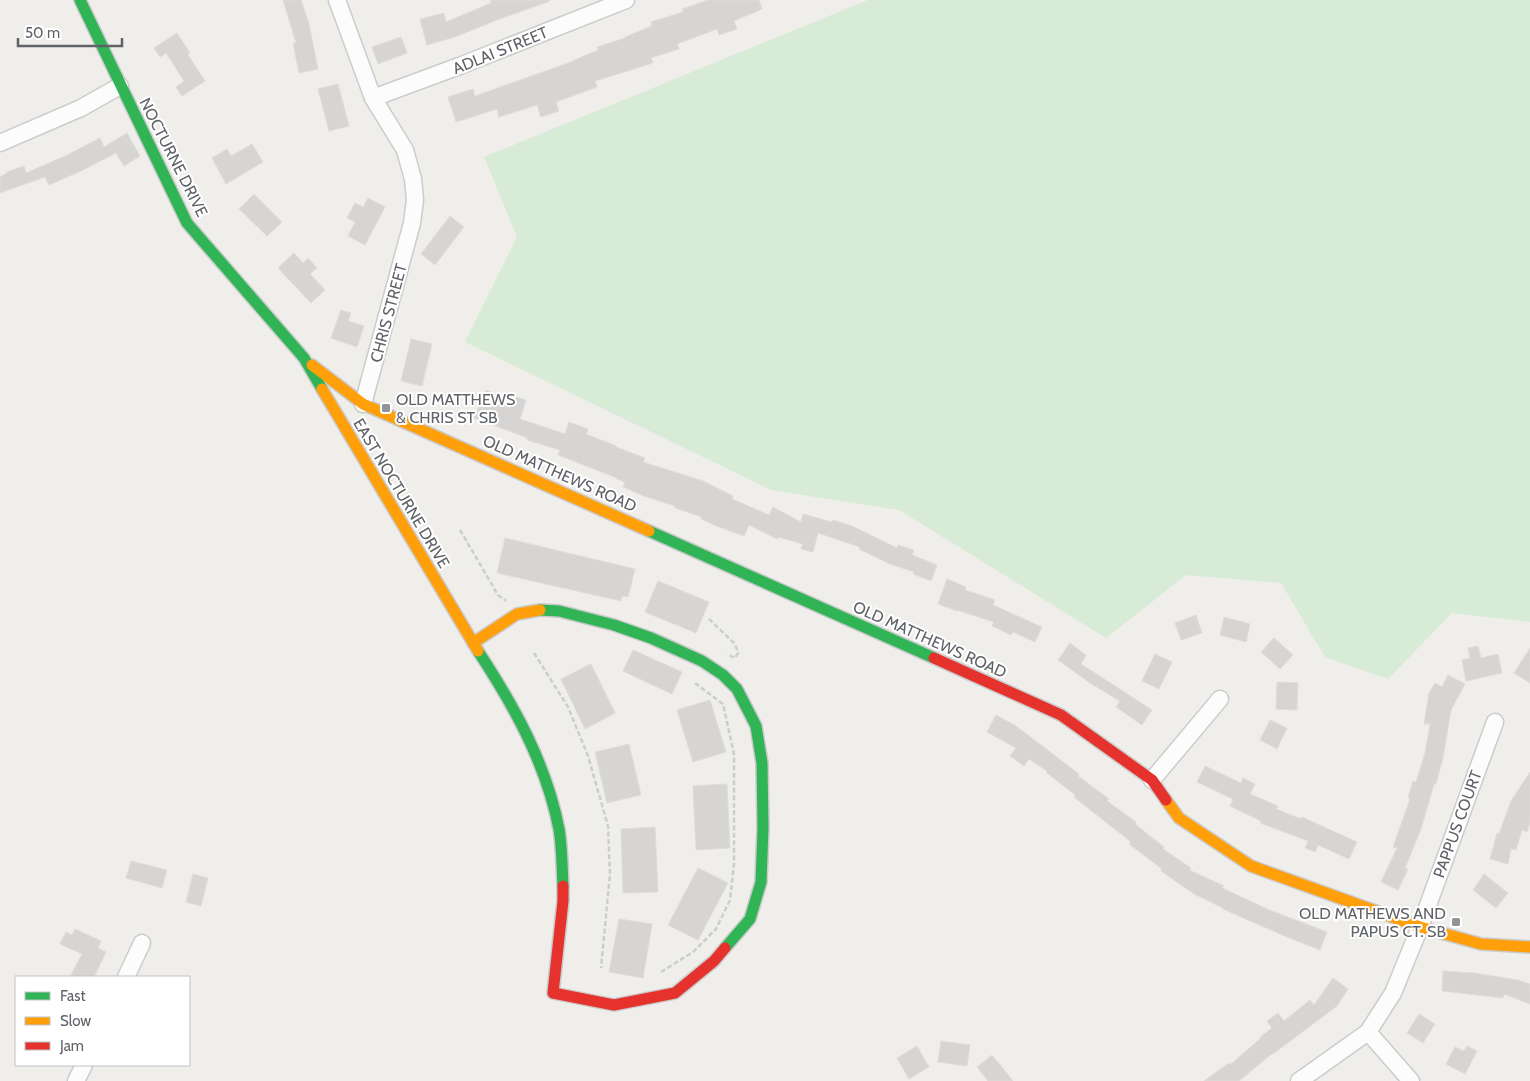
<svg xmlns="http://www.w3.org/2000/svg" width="1530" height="1081" viewBox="0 0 1530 1081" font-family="Cabin,sans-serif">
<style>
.green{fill:#d8ebd6}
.building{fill:#d6d5d3;stroke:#deddd9}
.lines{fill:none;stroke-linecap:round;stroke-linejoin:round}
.street-casing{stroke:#cbcccc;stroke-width:19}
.fast-casing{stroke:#cacacb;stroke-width:14}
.slow-casing{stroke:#cacacb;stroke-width:14}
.jam-casing{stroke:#cacacb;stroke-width:14}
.path{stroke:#cacfcc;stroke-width:2.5;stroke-dasharray:5 2.5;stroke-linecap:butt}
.street{stroke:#fdfcfc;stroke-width:16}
.fast{stroke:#30b455;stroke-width:11}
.slow{stroke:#ff9f0a;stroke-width:11}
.jam{stroke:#e5322d;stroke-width:11}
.poi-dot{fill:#919496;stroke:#fff;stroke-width:2}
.labels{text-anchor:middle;stroke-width:4;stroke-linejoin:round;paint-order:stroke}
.street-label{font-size:16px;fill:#5f6368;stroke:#fff}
.poi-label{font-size:16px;fill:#5f6368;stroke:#fff;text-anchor:start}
</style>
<rect width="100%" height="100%" fill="#efeeea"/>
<!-- green -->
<polygon class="green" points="868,0 1530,0 1530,622 1452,613 1388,679 1325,657 1281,583 1186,575 1106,638 899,510 771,490 465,342 517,237 484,157"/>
<!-- building -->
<g class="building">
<polygon points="283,0 301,0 309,24 318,69 299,73 293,43 296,43"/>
<polygon points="490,0 550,0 550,1 497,20 455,37 427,45 420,19 444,13 446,22 491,3"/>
<polygon points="708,0 759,0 762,9 734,21 737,29 719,35 717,29 677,44 679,49 651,58 653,63 595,81 597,87 556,102 559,111 541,117 537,105 499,117 497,109 456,122 448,97 473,89 475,96 568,63 598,50 597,47 625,38 625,37 652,26 651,22 683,12 682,9"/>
<polygon points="177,33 190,53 188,55 205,81 182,96 176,87 184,81 166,53 160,57 154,48"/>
<polygon points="401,37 407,53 378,64 372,47"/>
<polygon points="338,84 349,126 329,131 318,89"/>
<polygon points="127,133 140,156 124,166 116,153 83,170 49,185 45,177 0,193 0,177 7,173 7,172 24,166 26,173 65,156 100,138 104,147"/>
<polygon points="252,144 263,162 226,184 212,158 227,149 231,156"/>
<polygon points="254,194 282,222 267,236 239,209"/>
<polygon points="368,198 385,207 365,245 348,236 355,222 347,218 355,203 363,207"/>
<polygon points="450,216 464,227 435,265 421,254"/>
<polygon points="294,253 303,263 308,258 317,268 310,274 325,290 311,303 278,268"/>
<polygon points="341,310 351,313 348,321 364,326 357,347 331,338"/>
<polygon points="411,339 432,344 422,386 401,381"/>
<polygon points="486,390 508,399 510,395 526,400 520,419 565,434 569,422 588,429 586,434 616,446 616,447 645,458 643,462 703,481 733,496 732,499 769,515 773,507 801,522 803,514 832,522 833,520 852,526 897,548 898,545 914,550 912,555 937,565 931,581 913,574 914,572 890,564 859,549 860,547 818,533 813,552 801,549 803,544 778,537 777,539 749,525 744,536 719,527 701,519 702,517 675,508 675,506 644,496 623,487 625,482 617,479 617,478 558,455 560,450 527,440 528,438 474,418"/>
<polygon points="505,538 635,569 628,597 622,596 621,601 497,573"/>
<polygon points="947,579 966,587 965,590 995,600 993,605 1042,627 1035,642 1013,632 1011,635 992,626 994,622 957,610 957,611 938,604"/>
<polygon points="658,581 709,602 696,633 645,612"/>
<polygon points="1196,615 1202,633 1181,640 1175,623"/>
<polygon points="1224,617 1250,624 1246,642 1220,635"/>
<polygon points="1274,638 1293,655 1280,669 1261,652"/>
<polygon points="1070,643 1086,655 1081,664 1152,710 1142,725 1116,707 1120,701 1090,683 1058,660"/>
<polygon points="1478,646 1481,658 1498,654 1502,673 1466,681 1462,660 1470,658 1468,648"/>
<polygon points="1530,648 1530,683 1514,673"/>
<polygon points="633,650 682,672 672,694 623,671"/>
<polygon points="1155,654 1172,662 1159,689 1142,681"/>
<polygon points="591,664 615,713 585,729 561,679"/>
<polygon points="1448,675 1465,684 1451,710 1443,758 1436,784 1434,784 1421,829 1405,868 1408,869 1398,890 1381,882 1397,848 1393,847 1410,799 1408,798 1413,781 1416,782 1425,753 1430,724 1424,724 1429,693 1435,683 1442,687"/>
<polygon points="1277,682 1298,683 1297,710 1276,709"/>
<polygon points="710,700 726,752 693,762 677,710"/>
<polygon points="996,715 1016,726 1079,774 1078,776 1109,799 1107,801 1136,822 1135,824 1164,847 1163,849 1191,868 1189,870 1224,886 1222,888 1267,909 1327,932 1320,950 1287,937 1223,909 1223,908 1194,894 1161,871 1162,869 1129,844 1131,842 1074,797 1075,795 1046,772 1047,771 1029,759 1024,766 1010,756 1016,748 987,732"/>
<polygon points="1270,720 1287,728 1277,749 1260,740"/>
<polygon points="629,744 641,795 607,803 595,752"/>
<polygon points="1205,766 1241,783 1243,778 1255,784 1250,794 1278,806 1276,809 1301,819 1302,817 1357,842 1349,859 1318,845 1315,852 1305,848 1308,841 1260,823 1261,821 1230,806 1233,799 1197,782"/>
<polygon points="1530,772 1530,823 1527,832 1522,830 1516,850 1511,849 1508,864 1490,859 1497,833 1499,834 1511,801"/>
<polygon points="727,784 730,848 696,850 693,786"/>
<polygon points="655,827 658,892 623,893 621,829"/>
<polygon points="131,861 167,870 162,888 126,878"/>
<polygon points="698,868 728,883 698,940 668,925"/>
<polygon points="193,874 208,878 201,906 186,902"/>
<polygon points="1484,874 1508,893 1496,908 1473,890"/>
<polygon points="619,919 652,924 643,978 609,972"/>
<polygon points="75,929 101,941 98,948 106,952 94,977 70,977 82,954 60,944 66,932 72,935"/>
<polygon points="1443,971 1474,973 1518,980 1530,984 1530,1004 1504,994 1503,998 1442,991"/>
<polygon points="1333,978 1348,989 1337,1006 1273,1054 1273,1053 1239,1081 1204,1081 1229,1063 1230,1065 1261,1038 1260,1037 1272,1028 1267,1021 1278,1013 1284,1021 1310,1000 1314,1005"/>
<polygon points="1419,1014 1435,1024 1423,1043 1407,1033"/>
<polygon points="941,1041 970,1045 967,1066 938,1062"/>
<polygon points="917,1046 929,1067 909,1079 897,1058"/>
<polygon points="1467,1046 1477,1051 1465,1074 1446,1064 1455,1047 1464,1051"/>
<polygon points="992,1055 1013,1081 988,1081 977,1067"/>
</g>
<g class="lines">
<!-- street casing -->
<g class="street-casing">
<g id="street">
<polyline points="337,0 373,98 405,150 413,179 415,200 412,223 363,404"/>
<polyline points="373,98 462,65 626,0"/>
<polyline points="0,143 81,108 120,86"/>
<polyline points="1152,780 1220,699"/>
<polyline points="126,977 142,943"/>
<polyline points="1368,1032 1411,1081"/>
<polyline points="76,1081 84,1065"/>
<polyline points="1299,1081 1368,1032 1393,993 1420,927 1495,722"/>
</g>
</g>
<!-- fast casing -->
<g class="fast-casing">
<g id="fast">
<polyline points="80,0 187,223 304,358 322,389"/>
<polyline points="649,531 934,658"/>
<polyline points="540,610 559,611 614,625 651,638 702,661 723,675 737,689 756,726 762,763 763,828 761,882 750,919 725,948"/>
<path d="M478 651C514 706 546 763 559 829 562 847 562 867 563 886"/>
</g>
</g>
<!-- slow casing -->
<g class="slow-casing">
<g id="slow">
<polyline points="312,365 363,404 649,531"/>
<polyline points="322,389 478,651"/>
<polyline points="473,643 517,614 540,610"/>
<polyline points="1166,800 1179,818 1251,866 1420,927 1481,944 1530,947"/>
</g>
</g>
<!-- jam casing -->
<g class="jam-casing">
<g id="jam">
<polyline points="934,658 1061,715 1152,780 1166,800"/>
<polyline points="563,886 563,901 553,993 614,1005 675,993 714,961 725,948"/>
</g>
</g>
<!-- path -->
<g class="path">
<polyline points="460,530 498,595 506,601"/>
<polyline points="709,619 735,644 738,653 735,658 727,654"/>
<polyline points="534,653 568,707 588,756 608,826 610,874 601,968"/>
<polyline points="661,972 693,952 716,929 730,900 734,864 734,754 723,704 695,683"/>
</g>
<!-- street -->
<use href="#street" class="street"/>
<!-- fast -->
<use href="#fast" class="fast"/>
<!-- slow -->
<use href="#slow" class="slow"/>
<!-- jam -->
<use href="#jam" class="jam"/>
</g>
<!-- markers -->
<g class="poi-dot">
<rect x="381" y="403" width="10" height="10" rx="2.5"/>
<rect x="1451" y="917" width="10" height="10" rx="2.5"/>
</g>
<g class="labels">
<!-- street labels -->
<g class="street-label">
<text transform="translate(500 50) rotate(-22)" y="6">ADLAI STREET</text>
<text transform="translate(174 157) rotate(63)" y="6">NOCTURNE DRIVE</text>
<text transform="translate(388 313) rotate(-75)" y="6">CHRIS STREET</text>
<text transform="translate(560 473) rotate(24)" y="6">OLD MATTHEWS ROAD</text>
<text transform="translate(402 493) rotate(59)" y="6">EAST NOCTURNE DRIVE</text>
<text transform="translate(930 639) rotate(24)" y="6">OLD MATTHEWS ROAD</text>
<text transform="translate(1457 824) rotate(-70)" y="6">PAPPUS COURT</text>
</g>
<!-- poi labels -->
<g class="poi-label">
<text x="396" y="405">OLD MATTHEWS<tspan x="396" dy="18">&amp; CHRIS ST SB</tspan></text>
<text x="1446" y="919" text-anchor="end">OLD MATHEWS AND<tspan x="1446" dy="18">PAPUS CT. SB</tspan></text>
</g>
</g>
<!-- legend -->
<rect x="15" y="976" width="175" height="90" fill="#ffffff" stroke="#bfc1c3"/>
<rect x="25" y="992" width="25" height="8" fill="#30b455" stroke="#bfc1c3"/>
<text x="60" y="1001" font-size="15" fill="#5f6368">Fast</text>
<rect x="25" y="1017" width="25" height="8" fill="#ff9f0a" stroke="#bfc1c3"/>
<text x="60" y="1026" font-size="15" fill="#5f6368">Slow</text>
<rect x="25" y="1042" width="25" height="8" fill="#e5322d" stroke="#bfc1c3"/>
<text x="60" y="1051" font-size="15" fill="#5f6368">Jam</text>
<!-- scale -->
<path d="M18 38v8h104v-8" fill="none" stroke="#5f6368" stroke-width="2.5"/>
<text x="25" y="38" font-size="15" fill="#5f6368" stroke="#ffffff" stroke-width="4" paint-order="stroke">50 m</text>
</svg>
